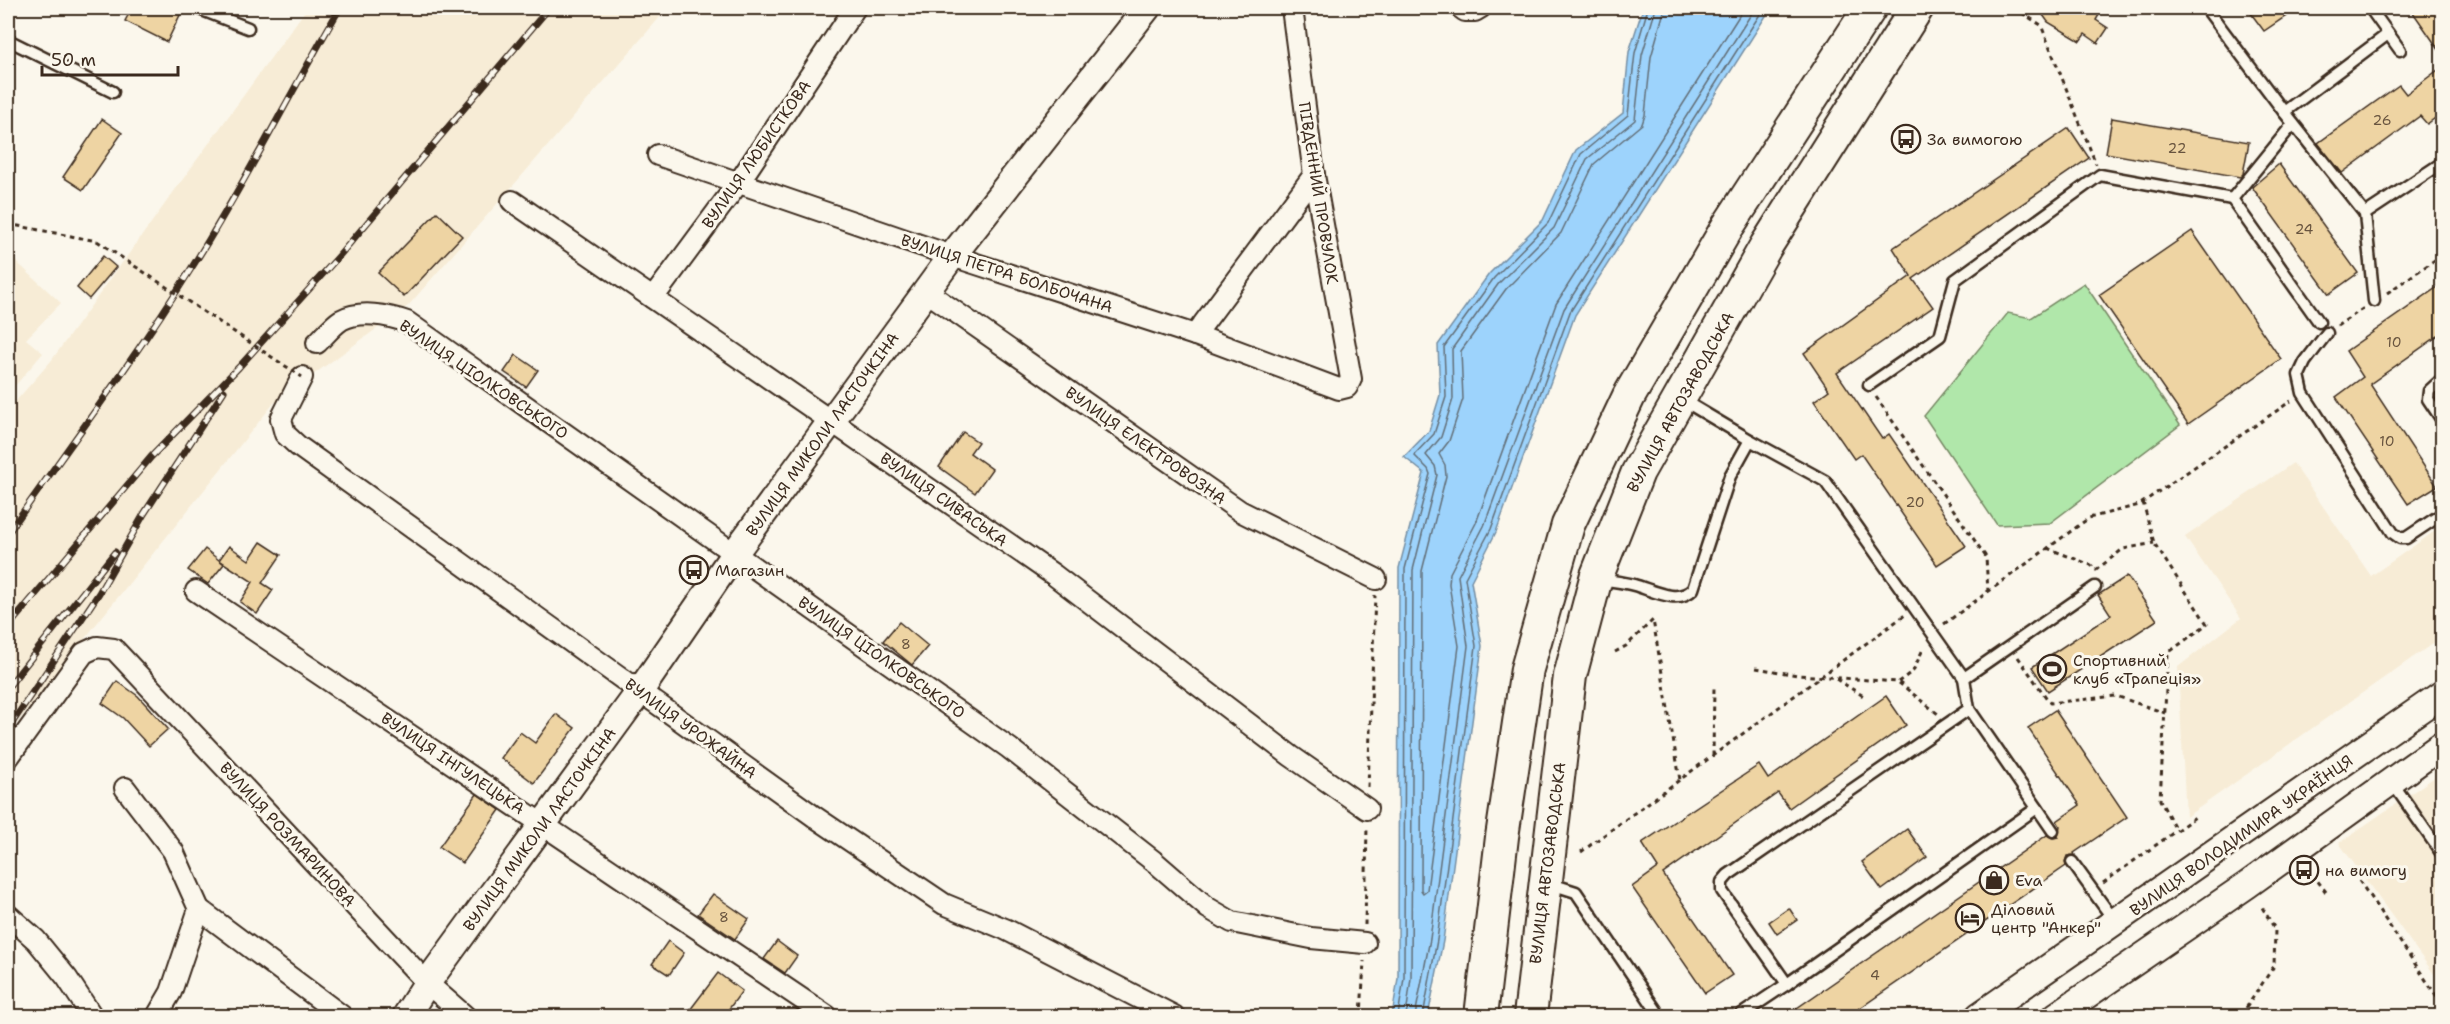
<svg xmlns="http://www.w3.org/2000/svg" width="2450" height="1024" viewBox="0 0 2450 1024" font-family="'Shantell Sans',sans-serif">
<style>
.built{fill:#f7ecd6}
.green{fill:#b0e7aa;stroke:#768864;stroke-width:1.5}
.water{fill:#9dd3fc;stroke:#768fa3;stroke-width:1.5}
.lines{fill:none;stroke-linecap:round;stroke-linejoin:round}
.shore{stroke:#626e77;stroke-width:1.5}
.building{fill:#eed4a3;stroke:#3b2a1e;stroke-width:1.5}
.service-casing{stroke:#3b2a1e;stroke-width:15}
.minor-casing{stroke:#3b2a1e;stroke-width:24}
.tertiary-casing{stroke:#3b2a1e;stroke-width:30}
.primary-casing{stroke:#3b2a1e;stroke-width:36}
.path{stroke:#3b2a1e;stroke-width:3;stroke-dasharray:4.5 4.5;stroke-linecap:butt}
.service{stroke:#fbf7ec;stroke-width:10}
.minor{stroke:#fbf7ec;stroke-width:20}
.tertiary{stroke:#fbf7ec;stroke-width:26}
.primary{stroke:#fbf7ec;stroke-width:32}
.rail-casing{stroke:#3b2a1e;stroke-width:7}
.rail{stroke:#fbf7ec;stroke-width:4.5;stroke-dasharray:14;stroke-linecap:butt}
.path-bridge{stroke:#3b2a1e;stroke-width:3;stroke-dasharray:4.5 4.5;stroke-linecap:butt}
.labels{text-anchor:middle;stroke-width:6;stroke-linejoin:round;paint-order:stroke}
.number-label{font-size:14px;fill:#68543f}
.poi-label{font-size:16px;fill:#3b2a1e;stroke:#fbf7ec;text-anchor:start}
.street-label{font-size:16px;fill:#3b2a1e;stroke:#fbf7ec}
</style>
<rect width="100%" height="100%" fill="#fbf7ec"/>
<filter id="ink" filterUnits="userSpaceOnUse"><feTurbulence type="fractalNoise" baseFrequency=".0167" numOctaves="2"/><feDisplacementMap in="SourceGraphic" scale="12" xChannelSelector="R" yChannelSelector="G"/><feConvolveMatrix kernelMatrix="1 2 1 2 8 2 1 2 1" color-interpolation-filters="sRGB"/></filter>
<g filter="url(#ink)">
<!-- built -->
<g class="built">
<polygon points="307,8 668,8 408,306 274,403 8,734 8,410 51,361"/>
<polygon points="8,254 61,303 26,339 43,353 8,394"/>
<polygon points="2293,463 2371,576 2442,526 2442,637 2186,817 2178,667 2241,618 2185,537"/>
<polygon points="2442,772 2442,985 2339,843"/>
</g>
<!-- green -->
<polygon class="green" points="2084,283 2180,425 2050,523 1997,525 1924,416 2008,313 2031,318"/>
<!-- water -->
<polygon class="water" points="1643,8 1771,8 1575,315 1496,532 1471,581 1482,646 1443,941 1428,1016 1392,1016 1398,978 1399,568 1424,473 1404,457 1429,431 1440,395 1438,345 1489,274 1543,220 1576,150 1623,113 1629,52"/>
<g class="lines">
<!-- shore -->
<g class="shore">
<polyline points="1665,8 1651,57 1645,115 1642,124 1594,164 1561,233 1506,289 1461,351 1463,399 1449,441 1439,454 1445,465 1446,476 1422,571 1421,890 1423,893 1427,890 1459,646 1449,584 1450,573 1476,523 1556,304 1744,8"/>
<polyline points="1398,1016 1404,978 1405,569 1430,474 1428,469 1414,455 1434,434 1446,397 1444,347 1494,278 1548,223 1581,154 1628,115 1635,53 1648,8"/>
<polyline points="1406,1016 1411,978 1413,570 1437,475 1435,466 1426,455 1441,437 1453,399 1452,349 1499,283 1554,228 1587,159 1635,120 1642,55 1656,8"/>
<polyline points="1415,1016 1430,939 1468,646 1458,576 1484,526 1564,309 1755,8"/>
<polyline points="1423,1016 1437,940 1476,646 1465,578 1491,529 1570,312 1764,8"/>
</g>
</g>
<!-- building -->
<g class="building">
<polygon points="132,8 165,8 180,15 167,42 125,21"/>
<polygon points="2038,8 2103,8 2096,20 2108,28 2098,43 2085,34 2080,41 2048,22"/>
<polygon points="2247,8 2298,8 2264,31"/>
<polygon points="2410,8 2442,8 2442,54"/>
<polygon points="2442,67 2442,113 2427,124 2420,116 2342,173 2318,143 2399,85 2406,94"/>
<polygon points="2112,118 2249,142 2243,174 2240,177 2106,153"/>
<polygon points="102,119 122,133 83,190 63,177"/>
<polygon points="2069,128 2089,158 1913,279 1933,307 1837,373 1882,439 1889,434 1966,546 1937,565 1861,454 1854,459 1814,401 1829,390 1804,353 1911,276 1893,248"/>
<polygon points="2279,164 2358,273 2329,294 2252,187"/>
<polygon points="437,212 462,236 404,297 378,273"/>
<polygon points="2192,231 2281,359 2188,424 2099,295"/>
<polygon points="103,256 116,267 89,299 77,288"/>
<polygon points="2442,284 2442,333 2370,384 2437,486 2408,504 2336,397 2363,377 2346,351"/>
<polygon points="516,355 538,370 526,387 504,372"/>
<polygon points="963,432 978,442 970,453 992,469 975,493 939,467"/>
<polygon points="261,542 281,555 262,583 273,590 257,614 240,602 253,582 219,560 229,546 249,560"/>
<polygon points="205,549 224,564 208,584 188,570"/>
<polygon points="2127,576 2157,620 2048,691 2032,667 2111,615 2098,595"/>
<polygon points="899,622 928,646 912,665 883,641"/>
<polygon points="117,681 138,696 168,729 149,746 123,718 102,703"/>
<polygon points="1886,696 1906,725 1789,808 1778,793 1663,874 1732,975 1705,993 1632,887 1658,868 1642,843 1759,765 1768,779"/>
<polygon points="2055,710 2127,817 2074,853 2075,855 2067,856 2065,862 2066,866 1847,1017 1784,1017 2047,835 2053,838 2058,837 2060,826 2057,821 2080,805 2028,728"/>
<polygon points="556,714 575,728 534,783 501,758 520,732 535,743"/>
<polygon points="477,794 500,810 463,863 439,847"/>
<polygon points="1907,829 1927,857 1882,890 1862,862"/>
<polygon points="713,894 749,919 735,939 698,914"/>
<polygon points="1789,908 1797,920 1777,934 1769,922"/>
<polygon points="668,941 684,953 669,975 652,964"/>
<polygon points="777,941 797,956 785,973 764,959"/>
<polygon points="718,973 742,991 723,1017 698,1017 690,1010"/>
</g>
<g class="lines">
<!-- service casing -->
<g class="service-casing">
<g id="service">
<polyline points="197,8 248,28"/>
<polyline points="2206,8 2284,112 2365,214 2442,163"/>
<polyline points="2370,8 2400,50"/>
<polyline points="8,40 113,92"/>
<polyline points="2284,112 2388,34"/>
<polyline points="2293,124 2232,199 2319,322"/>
<polyline points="2365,214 2374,301"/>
<polyline points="2327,333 2305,362 2299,375 2303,393 2393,533 2400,538 2406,538 2442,514"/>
<polyline points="2442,379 2429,391 2428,399 2442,420"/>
<polyline points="1869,385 1940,336 1955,280 2100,175 2232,199"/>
<polyline points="1681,399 1750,440 1825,481 1964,678"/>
<path d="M1600 579C1611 581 1623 582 1634 585 1652 590 1678 605 1693 589L1730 476 1750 440"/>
<polyline points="1969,709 2053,831"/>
<polyline points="2391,781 2442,854"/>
<polyline points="2072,862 2116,923"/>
<polyline points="1548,883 1576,892 1660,1016"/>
<polyline points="1787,984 2037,808"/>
<polyline points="1739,1016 1787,984 1722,891 1722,882 1728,875 1969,709 1964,678 2095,587"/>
</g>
</g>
<!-- minor casing -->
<g class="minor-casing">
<g id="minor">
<polyline points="1461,8 1465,11 1475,11 1480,8"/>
<polyline points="658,155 952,256 1195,335 1339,389 1347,387 1351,379 1314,175 1292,8"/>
<polyline points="512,201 1054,575 1291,756 1367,809"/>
<polyline points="927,292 1240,511 1376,579"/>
<polyline points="653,298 739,182 855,8"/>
<polyline points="1195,335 1314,175"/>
<path d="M317 343C324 336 333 325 341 320 360 310 388 315 407 322L1009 748 1156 863 1208 908 1232 922 1311 938 1365 943"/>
<polyline points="302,377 281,419 285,434 298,446 815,817 944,904 1005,929 1174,1016"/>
<polyline points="196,591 827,1016"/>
<polyline points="8,758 84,653 97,647 114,649 427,983 465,1016"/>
<polyline points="125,788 173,851 199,909 171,992 157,1016"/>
<polyline points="199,909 342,1016"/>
<polyline points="8,915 36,940 67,978 92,1016"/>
</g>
</g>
<!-- tertiary casing -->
<g class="tertiary-casing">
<g id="tertiary">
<polyline points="406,1016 427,983 640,691 734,554 952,256 1147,8"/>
<polyline points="1979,1016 2442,694"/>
<polyline points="2056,1016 2247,885 2442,745"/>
</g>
</g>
<!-- primary casing -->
<g class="primary-casing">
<g id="primary">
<polyline points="1481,1016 1502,837 1527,669 1568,525 1629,396 1728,226 1870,8"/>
<polyline points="1530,1016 1570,676 1596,578 1638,472 1766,246 1917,8"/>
</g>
</g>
<!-- path -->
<g class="path">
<polyline points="2014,8 2041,25 2096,164"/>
<polyline points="8,224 97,241"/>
<polyline points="2387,293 2442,255"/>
<polyline points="2337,326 2364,308"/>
<polyline points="1876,397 1986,557 1988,592"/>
<polyline points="2143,502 2154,543 2207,624 2168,653 2160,800 2176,830"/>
<polyline points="2047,548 2091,565 2096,570 2123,549 2154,543"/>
<polyline points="1944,624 2089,518 2139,505 2291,401"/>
<polyline points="1615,652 1626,646 1653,620 1680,780"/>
<polyline points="2018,657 2050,703 2116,696 2165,713"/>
<polyline points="1756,668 1798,675 1898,682 1938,714"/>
<polyline points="1836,679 1865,697"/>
<polyline points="1898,682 1913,671 1924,647"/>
<polyline points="1713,756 1714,687"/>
<polyline points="1368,787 1375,595"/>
<polyline points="1581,852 1905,615"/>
<polyline points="2307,867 2326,892"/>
<polyline points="2354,873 2442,1004"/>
<polyline points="2103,883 2198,815"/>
<polyline points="1365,925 1367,826"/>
<polyline points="2438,998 2442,986"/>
<polyline points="1361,1016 1364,961"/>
<polyline points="2246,1016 2244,1011 2274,966 2275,929 2260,904"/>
</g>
<!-- service -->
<use href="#service" class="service"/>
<!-- minor -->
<use href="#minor" class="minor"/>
<!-- tertiary -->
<use href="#tertiary" class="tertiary"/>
<!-- primary -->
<use href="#primary" class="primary"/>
<!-- rail casing -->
<g class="rail-casing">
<g id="rail">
<path d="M8 533C71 444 136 357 194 264 247 180 290 93 340 8"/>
<polyline points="8,627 151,457 239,367 339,256 549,8"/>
<polyline points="8,687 115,552"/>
<polyline points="8,729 99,593 144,514 224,391"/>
</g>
</g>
<!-- rail -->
<use href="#rail" class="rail"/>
<!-- path-bridge -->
<polyline class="path-bridge" points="97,241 302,377"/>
</g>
</g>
<!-- icons -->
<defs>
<g id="bus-ring" transform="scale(1.5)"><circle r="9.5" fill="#fbf7ec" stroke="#3b2a1e" stroke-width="1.5"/><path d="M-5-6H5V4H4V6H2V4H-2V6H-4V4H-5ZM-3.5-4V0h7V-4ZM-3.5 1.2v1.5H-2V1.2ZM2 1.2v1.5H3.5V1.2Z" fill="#3b2a1e"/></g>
<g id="stadium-ring" transform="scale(1.5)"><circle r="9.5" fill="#fbf7ec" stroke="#3b2a1e" stroke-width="1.5"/><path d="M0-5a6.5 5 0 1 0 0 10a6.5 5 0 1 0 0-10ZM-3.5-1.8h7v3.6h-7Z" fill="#3b2a1e"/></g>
<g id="shop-ring" transform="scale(1.5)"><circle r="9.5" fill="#fbf7ec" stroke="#3b2a1e" stroke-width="1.5"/><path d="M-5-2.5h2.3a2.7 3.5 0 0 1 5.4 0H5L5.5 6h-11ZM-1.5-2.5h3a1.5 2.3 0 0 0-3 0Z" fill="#3b2a1e"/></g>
<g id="hotel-ring" transform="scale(1.5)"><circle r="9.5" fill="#fbf7ec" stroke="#3b2a1e" stroke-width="1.5"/><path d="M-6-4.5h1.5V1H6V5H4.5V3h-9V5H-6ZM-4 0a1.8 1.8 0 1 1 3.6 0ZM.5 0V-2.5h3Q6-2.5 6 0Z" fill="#3b2a1e"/></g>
</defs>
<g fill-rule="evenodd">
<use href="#bus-ring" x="1906" y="139"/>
<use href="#bus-ring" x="694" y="570"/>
<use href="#stadium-ring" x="2052" y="669"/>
<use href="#bus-ring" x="2304" y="870"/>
<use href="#shop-ring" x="1994" y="880"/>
<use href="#hotel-ring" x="1970" y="918"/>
</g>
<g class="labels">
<!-- number labels -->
<g class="number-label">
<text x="2382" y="125">26</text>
<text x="2177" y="153">22</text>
<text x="2304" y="234">24</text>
<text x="2394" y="347">10</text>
<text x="2387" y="446">10</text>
<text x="1915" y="507">20</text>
<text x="906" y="649">8</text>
<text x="724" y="922">8</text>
<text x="1875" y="980">4</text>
</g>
<!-- poi labels -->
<g class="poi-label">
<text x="1927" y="145">За вимогою</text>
<text x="715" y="576">Магазин</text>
<text x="2073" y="666">Спортивний<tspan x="2073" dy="18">клуб «Трапеція»</tspan></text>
<text x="2325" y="876">на вимогу</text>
<text x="2015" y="886">Eva</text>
<text x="1991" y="915">Діловий<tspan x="1991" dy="18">центр "Анкер"</tspan></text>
</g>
<!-- street labels -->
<g class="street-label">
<text transform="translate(756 154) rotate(-55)" y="6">ВУЛИЦЯ ЛЮБИСТКОВА</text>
<text transform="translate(1319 193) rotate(81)" y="6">ПІВДЕННИЙ ПРОВУЛОК</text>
<text transform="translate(1007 273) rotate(18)" y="6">ВУЛИЦЯ ПЕТРА БОЛБОЧАНА</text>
<text transform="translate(484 379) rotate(34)" y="6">ВУЛИЦЯ ЦІОЛКОВСЬКОГО</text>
<text transform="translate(1680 402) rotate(-61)" y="6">ВУЛИЦЯ АВТОЗАВОДСЬКА</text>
<text transform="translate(822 434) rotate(-54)" y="6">ВУЛИЦЯ МИКОЛИ ЛАСТОЧКІНА</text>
<text transform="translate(1146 445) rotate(35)" y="6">ВУЛИЦЯ ЕЛЕКТРОВОЗНА</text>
<text transform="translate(944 499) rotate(35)" y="6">ВУЛИЦЯ СИВАСЬКА</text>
<text transform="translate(882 657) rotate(35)" y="6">ВУЛИЦЯ ЦІОЛКОВСЬКОГО</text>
<text transform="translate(691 728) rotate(36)" y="6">ВУЛИЦЯ УРОЖАЙНА</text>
<text transform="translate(453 763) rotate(34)" y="6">ВУЛИЦЯ ІНГУЛЕЦЬКА</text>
<text transform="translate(539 829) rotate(-54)" y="6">ВУЛИЦЯ МИКОЛИ ЛАСТОЧКІНА</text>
<text transform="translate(288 834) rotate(47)" y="6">ВУЛИЦЯ РОЗМАРИНОВА</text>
<text transform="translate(2241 835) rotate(-35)" y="6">ВУЛИЦЯ ВОЛОДИМИРА УКРАЇНЦЯ</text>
<text transform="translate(1547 863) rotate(-83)" y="6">ВУЛИЦЯ АВТОЗАВОДСЬКА</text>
</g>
</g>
<!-- margin -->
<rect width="2450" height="1024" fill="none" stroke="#fbf7ec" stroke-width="30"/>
<rect x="15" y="15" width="2420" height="994" fill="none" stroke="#3b2a1e" stroke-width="2" filter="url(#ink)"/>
<!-- scale -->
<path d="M42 66v9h136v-9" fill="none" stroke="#3b2a1e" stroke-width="3"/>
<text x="51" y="66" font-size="18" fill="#3b2a1e" stroke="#fbf7ec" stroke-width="4.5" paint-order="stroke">50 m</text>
</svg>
